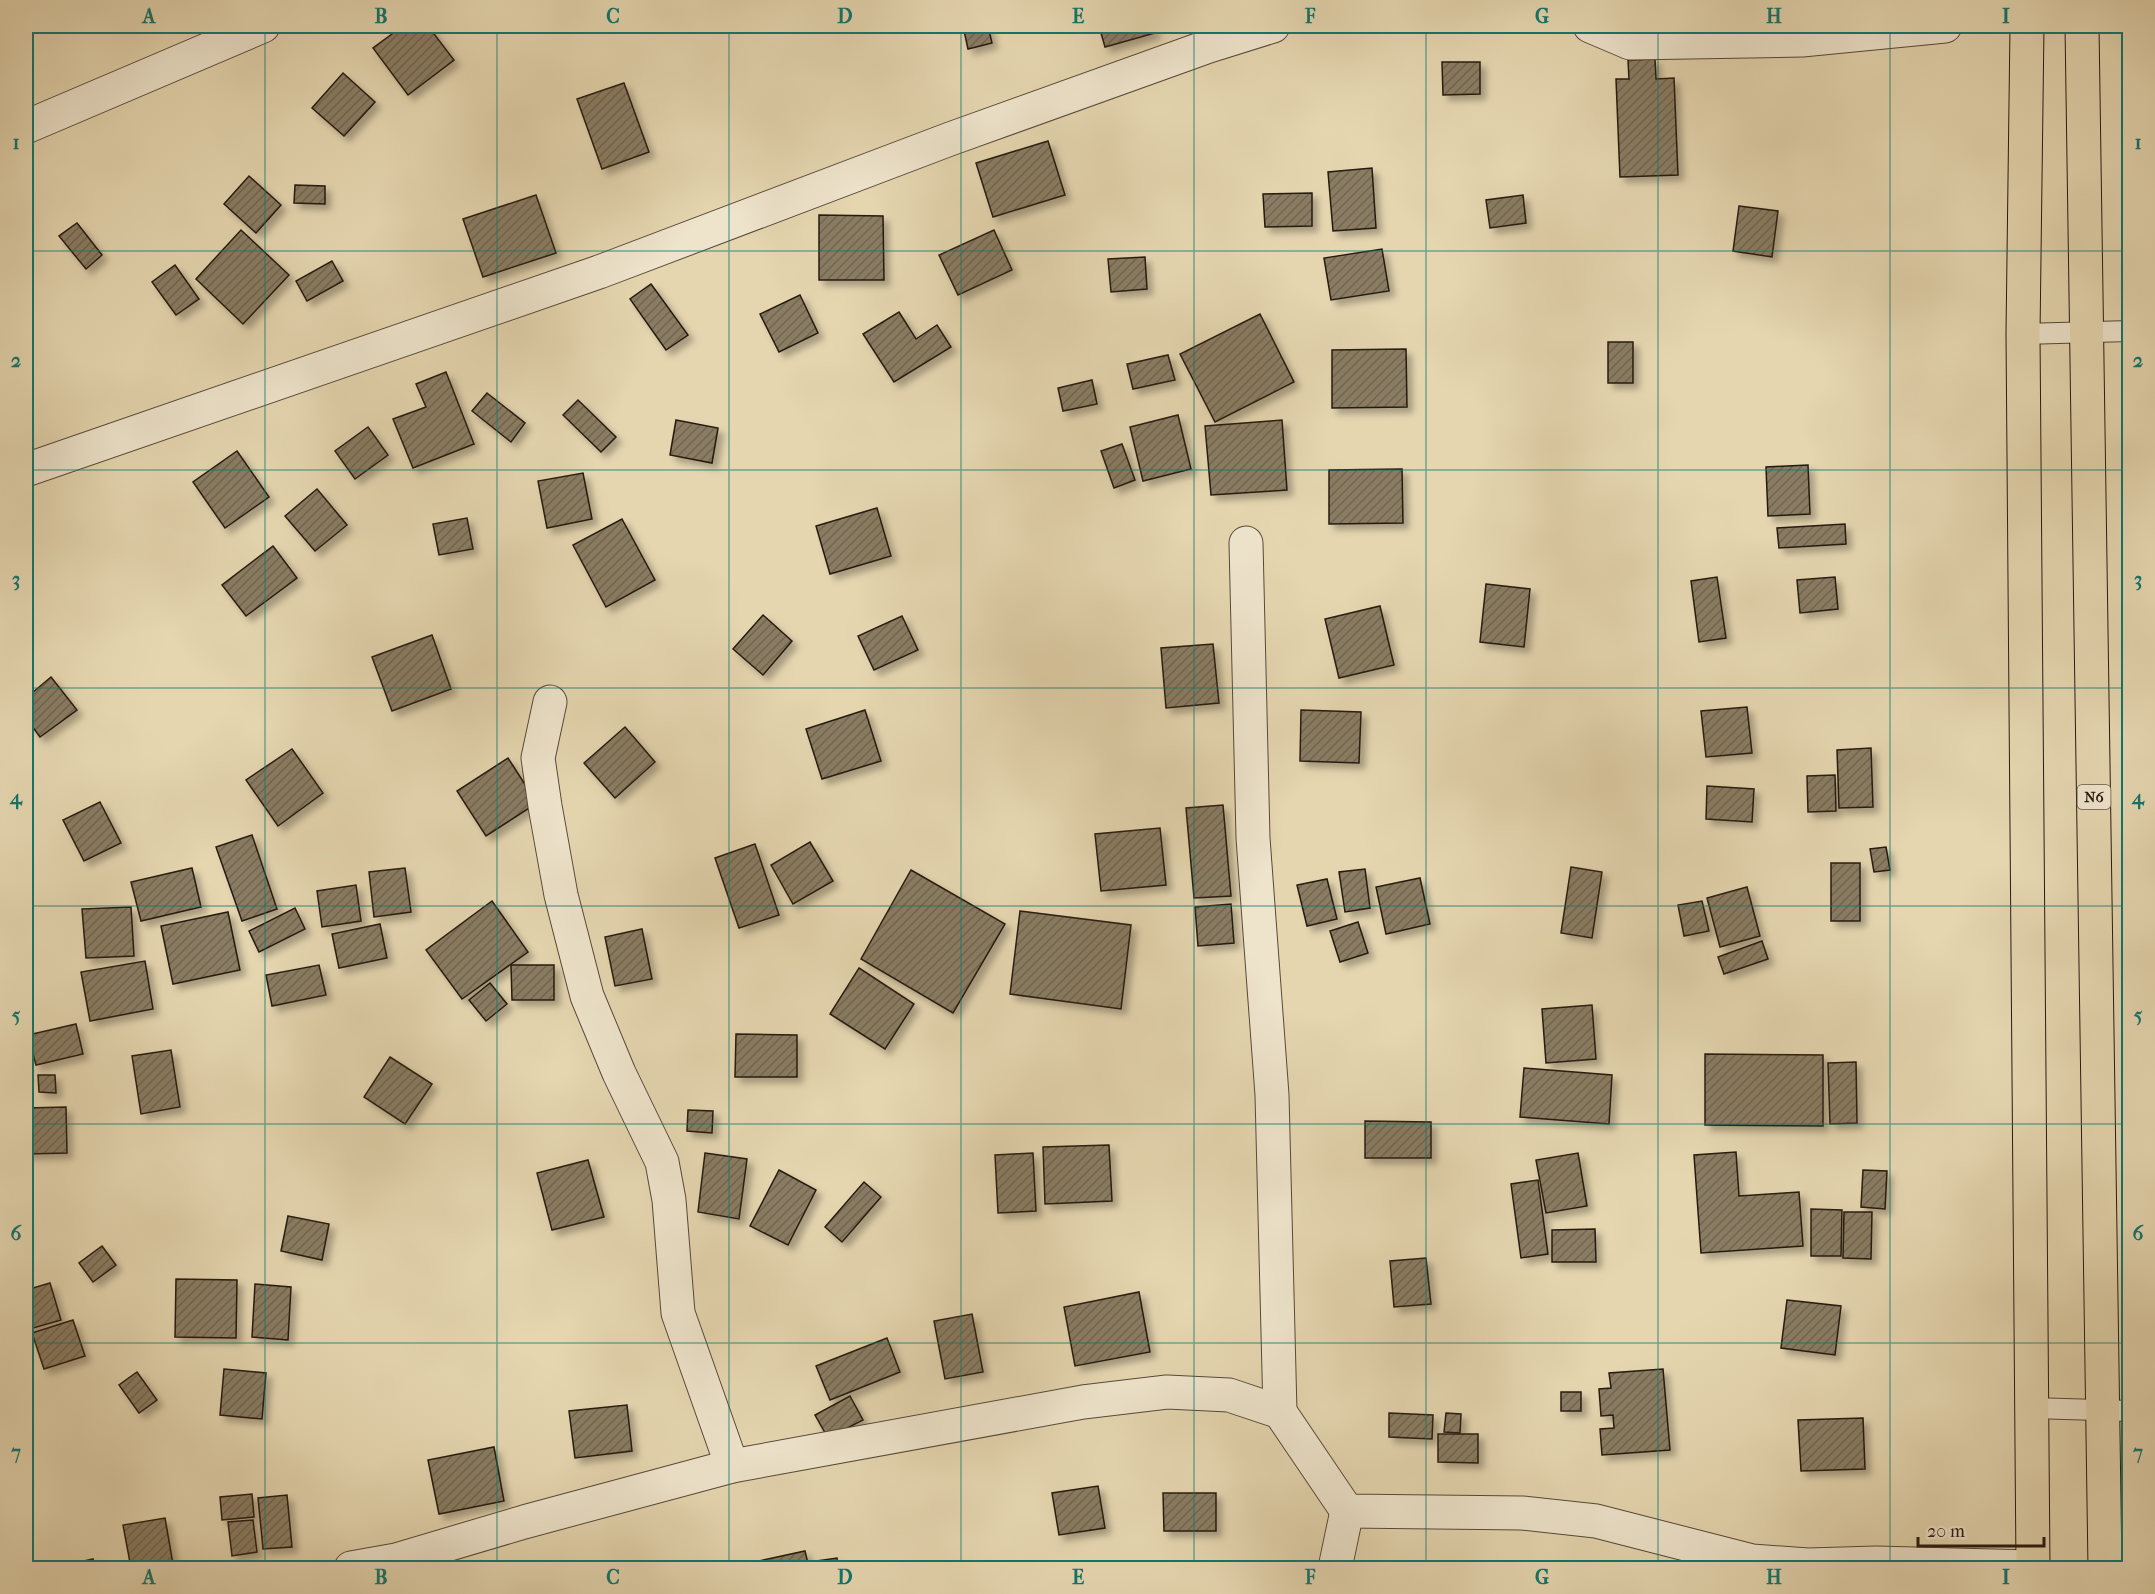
<svg xmlns="http://www.w3.org/2000/svg" width="2155" height="1594" viewBox="0 0 2155 1594" font-family="'IM FELL French Canon',serif">
<style>
.building{fill:url(#building-hatch);stroke:#261a10;stroke-width:1.5;filter:url(#shadow)}
.lines{fill:none;stroke-linecap:round;stroke-linejoin:round}
.lane-casing{stroke:#564938;stroke-width:22}
.street-casing{stroke:#564938;stroke-width:35}
.highway-casing{stroke:#261a10;stroke-width:35}
.lane{stroke:#eee4cc;stroke-width:20}
.street{stroke:#eee4cc;stroke-width:33}
.highway{stroke:#e5d6b0;stroke-width:33}
.grid{fill:none;stroke:#0f766e;stroke-width:1.5;stroke-opacity:0.55}
.labels{text-anchor:middle;stroke-width:4.5;stroke-linejoin:round;paint-order:stroke}
.shield{fill:#eee4cc;stroke:#625748;stroke-width:1.5}
.shield-label{font-size:15px;font-weight:bold;fill:#261a10}
.neatline{fill:none;stroke:#0f766e;stroke-width:2}
.grid-label{font-size:20px;text-anchor:middle;font-weight:bold;fill:#0f766e}
</style>
<defs>
<pattern id="building-hatch" width="6" height="6" patternUnits="userSpaceOnUse" patternTransform="scale(1.5)"><rect width="6" height="6" fill="#897c63"/><path d="M-1 1l2-2M0 6l6-6M5 7l2-2" fill="none" stroke="#706550"/></pattern>
<filter id="shadow"><feDropShadow dx="5.5" dy="5.5" stdDeviation="3" flood-color="#0004"/></filter>
</defs>
<rect width="100%" height="100%" fill="#e5d6b0"/>
<filter id="stains"><feTurbulence type="fractalNoise" baseFrequency=".00333" numOctaves="4"/><feColorMatrix values="0 0 0 0 .2 0 0 0 0 .09 0 0 0 0 .02 0 0 0 .5 -.17"/></filter>
<radialGradient id="worn" r=".72"><stop offset=".6" stop-color="#630" stop-opacity="0"/><stop offset="1" stop-color="#630" stop-opacity=".3"/></radialGradient>
<!-- building -->
<g class="building">
<polygon points="403,26 428,26 454,60 408,95 373,48"/>
<polygon points="963,26 988,26 992,43 968,49"/>
<polygon points="1099,26 1153,26 1155,33 1105,47"/>
<polygon points="1655,59 1656,79 1674,78 1678,175 1620,177 1616,79 1629,79 1628,60"/>
<polygon points="1442,62 1480,62 1480,94 1443,95"/>
<polygon points="343,73 375,102 344,136 312,108"/>
<polygon points="624,83 649,152 602,169 577,99"/>
<polygon points="1048,141 1065,195 993,217 976,163"/>
<polygon points="1372,168 1376,228 1333,231 1328,172"/>
<polygon points="249,176 281,205 256,233 224,204"/>
<polygon points="295,185 325,186 325,204 294,203"/>
<polygon points="1312,193 1312,226 1265,227 1263,194"/>
<polygon points="536,195 556,253 483,277 463,219"/>
<polygon points="1523,195 1526,223 1490,228 1486,200"/>
<polygon points="1739,206 1778,211 1772,257 1733,251"/>
<polygon points="819,215 883,216 884,280 819,280"/>
<polygon points="77,223 102,255 86,269 59,236"/>
<polygon points="241,230 289,275 243,324 196,279"/>
<polygon points="994,230 1012,270 958,295 939,255"/>
<polygon points="1382,249 1389,291 1331,300 1324,258"/>
<polygon points="1145,257 1147,289 1111,292 1108,259"/>
<polygon points="332,261 343,281 307,301 296,281"/>
<polygon points="175,265 199,299 176,315 152,282"/>
<polygon points="651,284 688,335 666,350 630,299"/>
<polygon points="800,295 818,333 779,352 760,314"/>
<polygon points="899,312 916,339 937,325 951,347 894,382 863,334"/>
<polygon points="1260,314 1294,382 1215,422 1180,354"/>
<rect x="1608" y="342" width="25" height="41"/>
<polygon points="1406,349 1407,407 1332,408 1332,350"/>
<polygon points="1168,355 1175,380 1133,389 1127,364"/>
<polygon points="446,372 474,444 413,468 393,419 426,407 416,384"/>
<polygon points="1092,380 1097,404 1063,411 1058,388"/>
<polygon points="487,393 525,423 511,442 472,411"/>
<polygon points="578,400 616,437 601,452 563,415"/>
<polygon points="1178,415 1191,469 1143,481 1130,427"/>
<polygon points="676,420 718,428 712,463 670,455"/>
<polygon points="1282,420 1287,490 1211,495 1205,426"/>
<polygon points="368,427 388,455 355,479 335,451"/>
<polygon points="1122,444 1135,480 1114,488 1101,451"/>
<polygon points="237,451 269,497 225,528 193,482"/>
<polygon points="1808,465 1810,514 1768,516 1766,467"/>
<polygon points="1402,469 1403,523 1329,524 1329,470"/>
<polygon points="583,473 592,519 547,528 538,481"/>
<polygon points="317,489 347,525 315,551 285,516"/>
<polygon points="877,508 891,556 830,574 816,526"/>
<polygon points="467,518 473,549 439,555 433,524"/>
<polygon points="622,519 655,580 606,607 573,545"/>
<polygon points="1845,524 1846,544 1779,548 1777,528"/>
<polygon points="273,546 297,578 246,616 222,585"/>
<polygon points="1717,577 1726,638 1699,642 1691,581"/>
<polygon points="1835,577 1838,609 1800,613 1797,580"/>
<polygon points="1486,584 1530,589 1524,647 1480,642"/>
<polygon points="1380,606 1394,665 1339,678 1325,619"/>
<polygon points="763,615 792,641 763,675 733,649"/>
<polygon points="902,616 918,650 874,670 858,636"/>
<polygon points="432,635 451,689 392,711 372,657"/>
<polygon points="1213,644 1219,703 1166,708 1161,648"/>
<polygon points="51,677 77,710 40,737 26,718 26,698"/>
<polygon points="1747,707 1752,753 1706,757 1701,711"/>
<polygon points="865,710 881,761 822,779 806,729"/>
<polygon points="1301,710 1361,712 1359,763 1300,761"/>
<polygon points="625,727 655,762 615,798 584,763"/>
<polygon points="1871,748 1873,807 1839,808 1837,750"/>
<polygon points="292,749 323,793 278,826 246,780"/>
<polygon points="508,758 537,803 486,836 457,791"/>
<polygon points="1835,775 1836,811 1808,812 1807,776"/>
<polygon points="1707,786 1754,789 1752,822 1706,819"/>
<polygon points="100,802 121,843 84,861 63,820"/>
<polygon points="1223,805 1231,896 1194,898 1186,808"/>
<polygon points="1160,828 1166,885 1101,891 1095,834"/>
<polygon points="252,835 277,909 242,921 216,847"/>
<polygon points="810,842 833,881 793,904 771,865"/>
<polygon points="755,844 779,915 739,928 715,858"/>
<polygon points="1886,847 1890,870 1874,872 1870,849"/>
<rect x="1831" y="863" width="29" height="58"/>
<polygon points="1571,867 1602,872 1592,938 1561,933"/>
<polygon points="192,868 201,907 141,921 131,882"/>
<polygon points="405,868 411,912 374,917 369,872"/>
<polygon points="1365,869 1370,908 1345,912 1339,872"/>
<polygon points="911,870 1005,924 953,1013 861,959"/>
<polygon points="1420,878 1430,924 1386,934 1376,887"/>
<polygon points="1327,879 1337,919 1307,926 1297,885"/>
<polygon points="356,885 361,921 322,927 317,891"/>
<polygon points="1747,887 1760,936 1720,947 1707,898"/>
<polygon points="492,901 528,952 462,999 426,950"/>
<polygon points="1702,901 1709,931 1684,936 1678,905"/>
<polygon points="1231,904 1234,943 1198,946 1195,907"/>
<polygon points="131,907 134,956 86,958 82,909"/>
<polygon points="295,908 305,929 259,952 249,931"/>
<polygon points="1020,911 1131,925 1121,1009 1010,994"/>
<polygon points="228,912 240,970 173,984 161,926"/>
<polygon points="1358,922 1368,953 1340,962 1330,931"/>
<polygon points="380,924 387,958 339,968 332,934"/>
<polygon points="642,929 652,979 615,986 605,937"/>
<polygon points="1762,941 1768,959 1724,974 1718,957"/>
<polygon points="145,961 153,1009 90,1021 81,972"/>
<polygon points="319,965 326,995 272,1006 266,975"/>
<polygon points="511,965 554,965 554,1000 512,1000"/>
<polygon points="859,968 914,1004 885,1049 830,1014"/>
<polygon points="490,983 507,1004 486,1021 469,1000"/>
<polygon points="1592,1005 1596,1059 1546,1063 1542,1009"/>
<polygon points="76,1024 83,1054 36,1065 28,1035"/>
<polygon points="736,1034 797,1035 797,1077 735,1077"/>
<polygon points="171,1050 180,1107 141,1114 132,1056"/>
<polygon points="1705,1054 1823,1055 1823,1126 1705,1125"/>
<polygon points="390,1057 432,1084 405,1124 364,1097"/>
<polygon points="1856,1062 1857,1123 1830,1124 1828,1063"/>
<polygon points="1524,1068 1612,1075 1609,1124 1520,1117"/>
<polygon points="38,1075 55,1075 56,1093 39,1092"/>
<polygon points="66,1107 67,1153 26,1154 26,1108"/>
<polygon points="688,1110 713,1111 712,1133 687,1131"/>
<polygon points="1365,1121 1431,1122 1431,1158 1365,1158"/>
<polygon points="1109,1145 1112,1201 1045,1204 1043,1147"/>
<polygon points="1736,1152 1739,1196 1799,1192 1803,1246 1701,1253 1694,1155"/>
<polygon points="705,1153 747,1159 739,1219 698,1212"/>
<polygon points="1033,1153 1036,1211 998,1213 995,1155"/>
<polygon points="1578,1153 1587,1206 1546,1213 1536,1160"/>
<polygon points="588,1160 604,1217 552,1230 537,1173"/>
<polygon points="779,1170 816,1190 788,1245 750,1226"/>
<polygon points="1863,1170 1887,1171 1885,1209 1861,1207"/>
<polygon points="1538,1180 1548,1254 1521,1258 1511,1184"/>
<polygon points="864,1182 881,1197 842,1242 825,1227"/>
<polygon points="1811,1209 1842,1210 1841,1256 1811,1256"/>
<polygon points="1844,1212 1872,1212 1871,1259 1843,1258"/>
<polygon points="288,1216 329,1224 322,1260 281,1251"/>
<polygon points="1595,1229 1596,1262 1552,1262 1552,1230"/>
<polygon points="102,1246 116,1265 93,1282 79,1263"/>
<polygon points="1426,1258 1431,1304 1394,1307 1390,1261"/>
<polygon points="176,1279 237,1280 236,1338 175,1337"/>
<polygon points="50,1283 61,1320 26,1330 26,1290"/>
<polygon points="255,1284 291,1287 288,1340 252,1337"/>
<polygon points="1139,1292 1150,1352 1075,1366 1064,1307"/>
<polygon points="1787,1300 1841,1306 1835,1355 1781,1348"/>
<polygon points="972,1314 983,1372 945,1379 934,1321"/>
<polygon points="73,1320 85,1356 44,1369 32,1333"/>
<polygon points="887,1338 900,1372 830,1400 816,1366"/>
<polygon points="224,1369 266,1373 262,1419 220,1415"/>
<polygon points="1663,1369 1670,1450 1602,1455 1600,1429 1614,1428 1613,1415 1601,1416 1599,1389 1611,1388 1609,1373"/>
<polygon points="137,1372 157,1400 139,1413 119,1385"/>
<rect x="1561" y="1392" width="20" height="19"/>
<polygon points="850,1396 863,1420 828,1438 815,1415"/>
<polygon points="627,1405 632,1451 575,1458 569,1411"/>
<polygon points="1389,1413 1433,1415 1432,1439 1389,1437"/>
<polygon points="1446,1413 1461,1414 1460,1433 1444,1432"/>
<polygon points="1863,1418 1865,1469 1801,1471 1798,1420"/>
<polygon points="1438,1434 1478,1434 1478,1463 1438,1462"/>
<polygon points="494,1447 504,1501 439,1514 428,1460"/>
<polygon points="1098,1486 1105,1528 1059,1535 1052,1493"/>
<polygon points="1163,1493 1216,1493 1216,1531 1164,1531"/>
<polygon points="252,1494 254,1517 222,1520 220,1497"/>
<polygon points="287,1495 292,1547 263,1549 258,1498"/>
<polygon points="165,1518 173,1564 131,1568 123,1525"/>
<polygon points="253,1520 257,1552 232,1556 228,1522"/>
<polygon points="805,1551 809,1568 736,1568 736,1566"/>
<polygon points="837,1558 838,1568 818,1568 817,1561"/>
<polygon points="93,1559 96,1568 53,1568"/>
</g>
<g class="lines">
<!-- lane casing -->
<g class="lane-casing">
<g id="lane">
<polyline points="2023,334 2130,331"/>
<polyline points="2031,1408 2130,1411"/>
</g>
</g>
<!-- street casing -->
<g class="street-casing">
<g id="street">
<polyline points="1590,26 1630,43 1802,40 1945,26"/>
<polyline points="26,127 263,26"/>
<polyline points="26,470 599,272 950,139 1209,46 1273,26"/>
<polyline points="1246,543 1253,838 1272,1095 1280,1412"/>
<polyline points="550,702 538,758 545,806 561,895 587,996 619,1073 662,1162 669,1200 678,1313 732,1466"/>
<polyline points="351,1568 396,1560 524,1522 732,1466 1083,1402 1167,1392 1229,1395 1280,1412 1347,1511 1522,1513 1596,1521 1752,1561 1808,1565 1876,1563 2033,1567"/>
<polyline points="1335,1568 1347,1511"/>
</g>
</g>
<!-- highway casing -->
<g class="highway-casing">
<g id="highway">
<polyline points="2027,26 2023,334 2033,1568"/>
<polyline points="2082,26 2105,1568"/>
</g>
</g>
<!-- lane -->
<use href="#lane" class="lane"/>
<!-- street -->
<use href="#street" class="street"/>
<!-- highway -->
<use href="#highway" class="highway"/>
</g>
<!-- grid -->
<path class="grid" d="M265 26V1568M497 26V1568M729 26V1568M961 26V1568M1194 26V1568M1426 26V1568M1658 26V1568M1890 26V1568M26 251H2130M26 470H2130M26 688H2130M26 906H2130M26 1124H2130M26 1343H2130"/>
<g class="labels">
<!-- shield labels -->
<rect class="shield" x="2077.5" y="785" width="33" height="24" rx="4.5"/>
<g class="shield-label">
<text x="2094" y="802">N6</text>
</g>
</g>
<!-- margin -->
<rect width="2155" height="1594" fill="none" stroke="#e5d6b0" stroke-width="66"/>
<!-- scale -->
<path d="M1918 1537v9h126v-9" fill="none" stroke="#261a10" stroke-width="3"/>
<text x="1927" y="1537" font-size="18" fill="#261a10" stroke="#eee4cc" stroke-width="4.5" paint-order="stroke">20 m</text>
<rect x="33" y="33" width="2089" height="1528" class="neatline"/>
<g class="grid-label">
<text x="149" y="23">A</text>
<text x="381" y="23">B</text>
<text x="613" y="23">C</text>
<text x="845" y="23">D</text>
<text x="1078" y="23">E</text>
<text x="1310" y="23">F</text>
<text x="1542" y="23">G</text>
<text x="1774" y="23">H</text>
<text x="2006" y="23">I</text>
<text x="16" y="149">1</text>
<text x="2138" y="149">1</text>
<text x="16" y="367">2</text>
<text x="2138" y="367">2</text>
<text x="16" y="586">3</text>
<text x="2138" y="586">3</text>
<text x="16" y="804">4</text>
<text x="2138" y="804">4</text>
<text x="16" y="1022">5</text>
<text x="2138" y="1022">5</text>
<text x="16" y="1240">6</text>
<text x="2138" y="1240">6</text>
<text x="16" y="1459">7</text>
<text x="2138" y="1459">7</text>
<text x="149" y="1584">A</text>
<text x="381" y="1584">B</text>
<text x="613" y="1584">C</text>
<text x="845" y="1584">D</text>
<text x="1078" y="1584">E</text>
<text x="1310" y="1584">F</text>
<text x="1542" y="1584">G</text>
<text x="1774" y="1584">H</text>
<text x="2006" y="1584">I</text>
</g>
<rect width="100%" height="100%" filter="url(#stains)"/>
<rect width="100%" height="100%" fill="url(#worn)"/>
</svg>
